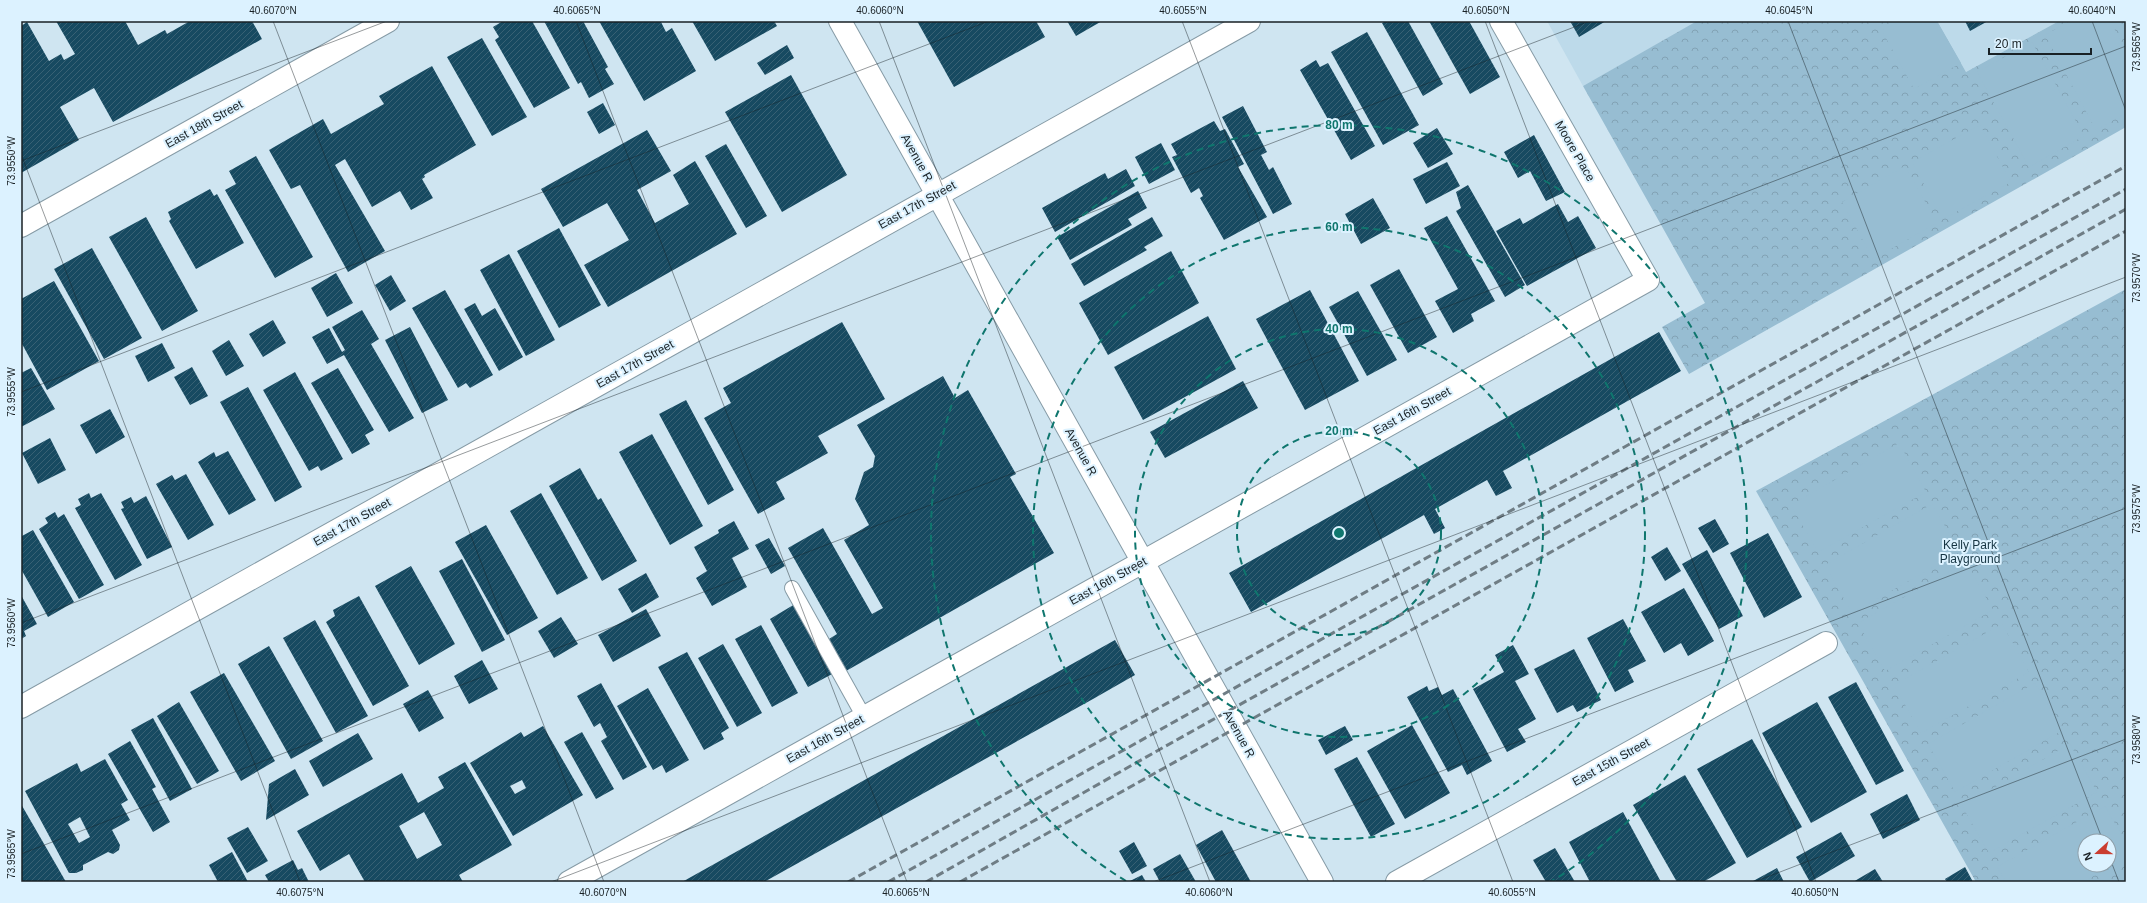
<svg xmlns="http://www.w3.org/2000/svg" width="2147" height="903" viewBox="0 0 2147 903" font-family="Helvetica,sans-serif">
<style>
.built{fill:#bddaea}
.park{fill:url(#park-crowns);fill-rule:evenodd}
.pitch{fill:#97bdd2;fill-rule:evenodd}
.building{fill:url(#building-hatch);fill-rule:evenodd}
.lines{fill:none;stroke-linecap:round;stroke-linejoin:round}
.service-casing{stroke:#869ba6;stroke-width:16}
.minor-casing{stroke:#869ba6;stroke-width:24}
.service{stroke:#fff;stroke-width:14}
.minor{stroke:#fff;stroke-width:22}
.rail{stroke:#6f7d85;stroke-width:3;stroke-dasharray:8 4;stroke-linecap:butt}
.ticks{fill:none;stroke:#192125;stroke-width:1;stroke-opacity:0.45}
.ring{fill:none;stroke:#0f766e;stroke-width:2;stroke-dasharray:7 5}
.labels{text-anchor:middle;stroke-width:4;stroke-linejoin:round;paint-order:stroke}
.street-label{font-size:12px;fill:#192125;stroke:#dcf2ff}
.park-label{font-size:12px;fill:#153442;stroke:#dcf2ff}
.centre{fill:#0f766e;stroke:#dcf2ff;stroke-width:2}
.ring-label{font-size:12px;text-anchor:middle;font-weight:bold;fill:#0f766e;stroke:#dcf2ff;stroke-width:4;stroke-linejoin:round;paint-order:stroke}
.neatline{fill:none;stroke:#192125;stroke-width:1.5}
.ticks-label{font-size:10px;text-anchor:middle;fill:#192125}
</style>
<defs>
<pattern id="park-crowns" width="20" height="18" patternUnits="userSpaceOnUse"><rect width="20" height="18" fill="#97bdd2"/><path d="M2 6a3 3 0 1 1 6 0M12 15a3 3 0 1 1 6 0" fill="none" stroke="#82a2b4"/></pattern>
<pattern id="building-hatch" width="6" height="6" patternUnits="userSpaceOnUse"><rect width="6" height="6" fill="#174a61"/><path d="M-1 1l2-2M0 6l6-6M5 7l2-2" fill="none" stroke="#386174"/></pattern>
</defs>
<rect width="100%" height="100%" fill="#cfe5f1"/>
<!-- built -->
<g class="built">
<polygon points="1547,21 1698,21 1583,86"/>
<polygon points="1937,21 2059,21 1966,72"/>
</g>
<!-- park -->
<g class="park">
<polygon points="1697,21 1937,21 1966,72 2059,21 2126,21 2126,127 1689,374 1662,327 1705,303 1583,86"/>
<path d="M2126 289V882H1976L1756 491ZM2085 841H2109V865H2085Z"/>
</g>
<!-- pitch -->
<g class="pitch">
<polygon points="1899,21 1937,21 1961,63 1914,89 1882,31"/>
<polygon points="2070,21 2110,21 2126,50 2126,113 2096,130 2045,35"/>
<polygon points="2032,42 2084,136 2029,167 1977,72"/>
<polygon points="1980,125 2011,182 1943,219 1912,162"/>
<polygon points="1905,166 1937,223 1873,259 1842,202"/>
<polygon points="1899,443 1926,492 1818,552 1791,505"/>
<polygon points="1932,504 1960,552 1852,613 1825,565"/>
<polygon points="1966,562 1993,610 1885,671 1858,623"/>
<polygon points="2002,624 2029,672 1921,733 1894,685"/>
<polygon points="2035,683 2063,730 1955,792 1928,744"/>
<polygon points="2070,744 2097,792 1989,853 1962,806"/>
<path d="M2105 806 2126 843V858L2083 882H2006L1997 867ZM2085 841H2109V865H2085Z"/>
</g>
<!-- building -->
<g class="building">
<polygon points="56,21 125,21 138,45 165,30 167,34 190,21 252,21 262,39 113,122 94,88 60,107 79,140 21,173 21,26 27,22 49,61 61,54 64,60 75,54"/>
<polygon points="503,21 532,21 570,88 534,108 495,40 499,37 493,27"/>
<polygon points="544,21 583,21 608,67 605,69 614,84 589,98 581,82 578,84"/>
<polygon points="599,21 663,21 661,22 666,32 672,28 696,71 644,101"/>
<polygon points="692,21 774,21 777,26 715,61"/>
<polygon points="917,21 1036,21 1045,37 954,87"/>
<polygon points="1067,21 1102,21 1076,36"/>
<polygon points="1386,21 1408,21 1443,84 1423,96 1382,23"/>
<polygon points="1429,21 1469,21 1500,77 1470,94"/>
<polygon points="1570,21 1606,21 1579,37"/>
<polygon points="1965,21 1988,21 1970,31"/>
<polygon points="1367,32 1419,125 1383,145 1331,52"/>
<polygon points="482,38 527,117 492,136 447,57"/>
<polygon points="787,45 794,58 765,75 757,63"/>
<polygon points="1316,60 1320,67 1328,63 1375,146 1351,160 1300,70"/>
<polygon points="432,66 476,145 424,175 425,177 422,179 433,198 411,210 400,191 372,207 345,159 335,165 385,251 348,272 300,185 291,189 269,150 323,119 331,134 384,104 379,96"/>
<polygon points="791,75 847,175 782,212 725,112"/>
<polygon points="603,103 615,125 599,134 587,112"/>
<polygon points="1243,106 1267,152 1261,155 1269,170 1273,167 1292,204 1273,214 1222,117"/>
<polygon points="1214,121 1220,131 1225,129 1244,164 1238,167 1267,217 1224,240 1200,198 1203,196 1199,188 1191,193 1172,157 1177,155 1171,144"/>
<polygon points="1437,128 1453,154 1428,168 1413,143"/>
<polygon points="647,130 671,171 637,190 655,223 689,204 673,175 695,161 737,234 608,307 584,265 629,240 607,203 563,227 541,189"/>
<polygon points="1534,135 1565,192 1546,201 1530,171 1518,178 1504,152"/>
<polygon points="1161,143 1175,170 1149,184 1135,157"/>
<polygon points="726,144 767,216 746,228 705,156"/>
<polygon points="256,156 313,257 275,278 225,190 236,184 229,171"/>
<polygon points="1447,162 1460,186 1426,204 1413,179"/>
<polygon points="1126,169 1135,186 1055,232 1042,208 1105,173 1108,179"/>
<polygon points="1468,185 1525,285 1505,297 1456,211 1461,208 1456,192"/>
<polygon points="210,189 214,196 217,194 244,243 196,269 169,221 171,219 168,212"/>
<polygon points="1138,191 1147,208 1128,219 1132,225 1070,260 1057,237"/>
<polygon points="1373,198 1390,228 1361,244 1345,214"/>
<polygon points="1558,204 1568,222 1578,216 1596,248 1527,286 1496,231 1520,218 1523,224"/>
<polygon points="1447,216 1495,301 1471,314 1474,321 1453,333 1435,301 1458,289 1424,228"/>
<polygon points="146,217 198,311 162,331 109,237"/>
<polygon points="1152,217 1163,236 1144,247 1147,250 1084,286 1071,264"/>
<polygon points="559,228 601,305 559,328 517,251"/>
<polygon points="92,248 142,338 104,359 54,269"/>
<polygon points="1171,251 1199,303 1108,355 1079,303"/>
<polygon points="509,254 555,340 526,356 480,270"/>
<polygon points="1399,269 1437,337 1408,353 1370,285"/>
<polygon points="336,273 353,303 327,317 311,288"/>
<polygon points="391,275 406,301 390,311 375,285"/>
<polygon points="54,281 99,361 47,390 21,342 21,299"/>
<polygon points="445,290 493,375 470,388 466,383 458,388 412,308"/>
<polygon points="1310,290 1359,381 1305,410 1256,319"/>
<polygon points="1358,291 1397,360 1367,376 1329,307"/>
<polygon points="475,303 482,316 495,308 523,357 499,371 464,309"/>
<polygon points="362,310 379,339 371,344 414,418 389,432 344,355 327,364 312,337 329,328 342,352 345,350 332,327"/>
<polygon points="1208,316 1236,369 1143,420 1114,367"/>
<polygon points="273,320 286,343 263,357 249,334"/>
<polygon points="842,322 885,399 818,436 828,453 776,482 785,499 758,514 704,418 731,403 723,388"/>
<polygon points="410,327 448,400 422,413 385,340"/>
<polygon points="1659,332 1681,371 1503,471 1512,488 1496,496 1487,480 1435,509 1445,528 1434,534 1424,515 1251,612 1229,573"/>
<polygon points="229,340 244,366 226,376 212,351"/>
<polygon points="162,343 175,368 148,382 135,356"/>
<polygon points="192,367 208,396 190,405 174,377"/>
<polygon points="31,368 55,409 21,427 21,373"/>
<polygon points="338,368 374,430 365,435 370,444 352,454 311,383"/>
<polygon points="295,372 343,459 321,471 318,466 309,471 263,390"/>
<polygon points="943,376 955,398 968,390 1016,474 1010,477 1054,553 846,671 829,639 837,634 788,548 823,528 872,614 883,608 844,540 869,525 855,499 864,472 873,467 875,456 857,425"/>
<polygon points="1243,381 1258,408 1165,458 1150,432"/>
<polygon points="248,387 302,487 275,502 220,402"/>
<polygon points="686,400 734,490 708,505 659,414"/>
<polygon points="110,409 125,437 96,454 80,425"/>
<polygon points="652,434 703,526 670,545 619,452"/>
<polygon points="50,438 66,470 38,484 22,453"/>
<polygon points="228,451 256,500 229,515 198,462 214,452 216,457"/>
<polygon points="580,468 598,500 601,498 637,561 602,581 549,486"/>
<polygon points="186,474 214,525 188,540 156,484 172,475 175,480"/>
<polygon points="89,493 91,498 101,493 142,565 115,580 75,508 81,505 78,499"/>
<polygon points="541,493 588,578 557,595 510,511"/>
<polygon points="146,496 172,547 147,559 121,509 124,508 121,502 131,497 134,503"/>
<polygon points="55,512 58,518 64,514 104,585 79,599 39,529 48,523 45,518"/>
<polygon points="1715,519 1729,544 1713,553 1698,528"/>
<polygon points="734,521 749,549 732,558 747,587 712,606 696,578 707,571 694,547 719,533 718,530"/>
<polygon points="486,525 538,618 507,635 455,542"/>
<polygon points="33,530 74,602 48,617 21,569 21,534 22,536"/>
<polygon points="1768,533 1802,597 1764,618 1730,553"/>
<polygon points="769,538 785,566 771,574 755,545"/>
<polygon points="1667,547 1681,571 1665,581 1651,557"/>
<polygon points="1707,550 1743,616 1719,629 1682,564"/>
<polygon points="462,559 505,640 482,652 439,571"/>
<polygon points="411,566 455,644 419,665 375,586"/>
<polygon points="646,573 659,597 632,613 618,589"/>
<polygon points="1684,588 1714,641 1688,656 1681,643 1664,653 1641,612"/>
<polygon points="21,595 37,624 24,631 26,636 21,639"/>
<polygon points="359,596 409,686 373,706 326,622 335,616 333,610"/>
<polygon points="795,604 834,673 808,687 770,619"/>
<polygon points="646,609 661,636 613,662 598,635"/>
<polygon points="561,617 578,644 554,658 538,631"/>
<polygon points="1623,619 1646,661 1628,670 1634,682 1615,692 1587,638"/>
<polygon points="315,620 368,716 336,733 283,638"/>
<polygon points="761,625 798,693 772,707 735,639"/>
<polygon points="1115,640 1135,675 1093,699 764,882 682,882"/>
<polygon points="723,644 762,713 737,727 698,658"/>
<polygon points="1513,645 1529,674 1515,681 1536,719 1518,729 1526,742 1507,752 1473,689 1504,672 1495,655"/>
<polygon points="269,646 323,741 291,759 238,664"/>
<polygon points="1574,649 1601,700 1577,712 1573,705 1557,713 1534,669"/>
<polygon points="687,652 729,728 721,733 724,739 704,750 658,667"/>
<polygon points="482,660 498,689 469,704 454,676"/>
<polygon points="224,673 275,761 241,781 190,692"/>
<polygon points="1856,682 1904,771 1876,785 1828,697"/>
<polygon points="601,683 647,767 623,780 601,741 607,737 600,723 594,727 577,696"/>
<polygon points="1427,686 1429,691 1438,687 1442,695 1453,689 1492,761 1467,775 1462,765 1448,772 1407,697"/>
<polygon points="648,688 689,760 666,773 662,765 653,770 617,706"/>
<polygon points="428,690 444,718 419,732 403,704"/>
<polygon points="179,702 219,771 197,784 157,716"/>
<polygon points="1817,702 1867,792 1811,823 1762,733"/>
<polygon points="153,718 192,789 170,801 131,730"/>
<polygon points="1412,725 1450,793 1405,819 1367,751"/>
<path d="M543 726 583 795 513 836 470 763 521 732 524 737ZM522 780 526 788 515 794 510 786Z"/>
<polygon points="1345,726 1353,740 1326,755 1318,740"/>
<polygon points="582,732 614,789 596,799 564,742"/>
<polygon points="358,733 373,759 323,787 309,761"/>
<polygon points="1752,739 1802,827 1747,858 1697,769"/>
<polygon points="130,741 156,787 152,789 170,822 153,832 108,754"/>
<polygon points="1357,757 1395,824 1371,837 1334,769"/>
<path d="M105 759 128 800 121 804 130 820 112 830 120 845 119 850 113 854 108 852 83 865V870L76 873H69L25 791 77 763 81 772ZM80 817 90 837 79 843 68 824Z"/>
<path d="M465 762 512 845 459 875 463 882H365L349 854 320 871 297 831 402 773 418 803 444 788 438 777ZM424 812 442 845 417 859 399 826Z"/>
<polygon points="295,769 309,795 266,820 269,784"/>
<polygon points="1685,775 1736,863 1703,882 1677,882 1633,805"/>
<polygon points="1907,794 1920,820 1883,839 1870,814"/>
<polygon points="21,804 66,882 23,882 21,879"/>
<polygon points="1623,812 1661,882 1590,882 1569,842"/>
<polygon points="248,827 268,861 247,873 227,838"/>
<polygon points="1222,830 1251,882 1216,882 1196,845"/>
<polygon points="1841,832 1855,856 1810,882 1796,857"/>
<polygon points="1134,842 1147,866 1132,874 1119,851"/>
<polygon points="1555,848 1575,882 1546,882 1533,860"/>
<polygon points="232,852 248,882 218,882 209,865"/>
<polygon points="1180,854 1196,882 1160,882 1153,869"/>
<polygon points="293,860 298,870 302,868 309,882 269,882 265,875"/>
<polygon points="1965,867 1973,882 1947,882 1945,879"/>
<polygon points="1777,868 1784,882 1751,882 1755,880"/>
<polygon points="1875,869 1883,882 1853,882"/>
<polygon points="1142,875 1146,882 1128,882"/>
</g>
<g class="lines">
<!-- service casing -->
<g class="service-casing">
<polyline id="service" points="792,588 864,717"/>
</g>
<!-- minor casing -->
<g class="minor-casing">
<g id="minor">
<polyline points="840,21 1322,882"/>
<polyline points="21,226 388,21"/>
<polyline points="21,707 1249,21"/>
<polyline points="569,882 1648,280 1501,21"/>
<polyline points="1397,882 1826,643"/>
</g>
</g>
<!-- service -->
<use href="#service" class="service"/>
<!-- minor -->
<use href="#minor" class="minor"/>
<!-- rail -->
<g class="rail">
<polyline points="848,882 2126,166"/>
<polyline points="888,882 2126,189"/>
<polyline points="926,882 1164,747 2126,209"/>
<polyline points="960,882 2126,231"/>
</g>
</g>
<!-- ticks -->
<path class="ticks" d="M273 21 604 882M576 21 907 882M879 21 1210 882M1182 21 1513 882M1485 21 1816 882M1788 21 2103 841M2092 21 2126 111M21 154 300 882M21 161 387 21M21 392 989 21M21 623 1590 21M21 854 2126 46M2109 856 2119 882M551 882 2126 277M1153 882 2126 508M1754 882 2126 739"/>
<!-- distance rings -->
<g class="ring">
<circle cx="1339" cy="533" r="102"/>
<circle cx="1339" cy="533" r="204"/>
<circle cx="1339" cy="533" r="306"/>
<path d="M1126 881A408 408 0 1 1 1552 881"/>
</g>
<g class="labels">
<!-- street labels -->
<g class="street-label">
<text transform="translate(204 124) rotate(-29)" y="4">East 18th Street</text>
<text transform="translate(1575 151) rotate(60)" y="4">Moore Place</text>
<text transform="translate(917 158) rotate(61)" y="4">Avenue R</text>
<text transform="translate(917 205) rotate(-29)" y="4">East 17th Street</text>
<text transform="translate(635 364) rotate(-29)" y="4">East 17th Street</text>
<text transform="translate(1412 411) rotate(-29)" y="4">East 16th Street</text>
<text transform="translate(1081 452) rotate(61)" y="4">Avenue R</text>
<text transform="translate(352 522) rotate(-29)" y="4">East 17th Street</text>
<text transform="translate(1108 581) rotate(-29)" y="4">East 16th Street</text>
<text transform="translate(1239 734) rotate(61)" y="4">Avenue R</text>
<text transform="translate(825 739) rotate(-29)" y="4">East 16th Street</text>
<text transform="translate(1611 762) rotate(-29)" y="4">East 15th Street</text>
</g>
<!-- park labels -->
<g class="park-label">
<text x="1970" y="549">Kelly Park<tspan x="1970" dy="14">Playground</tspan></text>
</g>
</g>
<circle cx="1339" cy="533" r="6" class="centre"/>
<g class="ring-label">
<text x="1339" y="129">80 m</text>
<text x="1339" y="231">60 m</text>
<text x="1339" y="333">40 m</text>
<text x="1339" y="435">20 m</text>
</g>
<!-- border -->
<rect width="2147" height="903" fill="none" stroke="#dcf2ff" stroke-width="44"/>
<!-- north arrow -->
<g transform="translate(2097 853) rotate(249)"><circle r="19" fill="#dcf2ff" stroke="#8e9ea8"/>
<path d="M0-3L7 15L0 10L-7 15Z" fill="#ca3d30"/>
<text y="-6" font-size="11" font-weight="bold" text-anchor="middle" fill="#192125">N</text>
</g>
<!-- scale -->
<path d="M1989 48v6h102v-6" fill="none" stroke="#192125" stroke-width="2"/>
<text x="1995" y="48" font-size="12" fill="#192125" stroke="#dcf2ff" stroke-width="3" paint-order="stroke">20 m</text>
<rect x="22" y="22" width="2103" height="859" class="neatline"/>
<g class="ticks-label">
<text x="273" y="14">40.6070°N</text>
<text x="577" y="14">40.6065°N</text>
<text x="880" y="14">40.6060°N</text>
<text x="1183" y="14">40.6055°N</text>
<text x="1486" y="14">40.6050°N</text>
<text x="1789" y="14">40.6045°N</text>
<text x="2092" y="14">40.6040°N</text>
<text transform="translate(2136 47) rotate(-90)" y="4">73.9565°W</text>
<text transform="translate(11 161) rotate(-90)" y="4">73.9550°W</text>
<text transform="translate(2136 278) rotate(-90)" y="4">73.9570°W</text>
<text transform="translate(11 392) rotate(-90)" y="4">73.9555°W</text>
<text transform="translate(2136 509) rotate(-90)" y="4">73.9575°W</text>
<text transform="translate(11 623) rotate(-90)" y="4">73.9560°W</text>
<text transform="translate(2136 740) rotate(-90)" y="4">73.9580°W</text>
<text transform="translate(11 854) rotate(-90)" y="4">73.9565°W</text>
<text x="300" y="896">40.6075°N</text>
<text x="603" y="896">40.6070°N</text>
<text x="906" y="896">40.6065°N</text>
<text x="1209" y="896">40.6060°N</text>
<text x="1512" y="896">40.6055°N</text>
<text x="1815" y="896">40.6050°N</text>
</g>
</svg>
